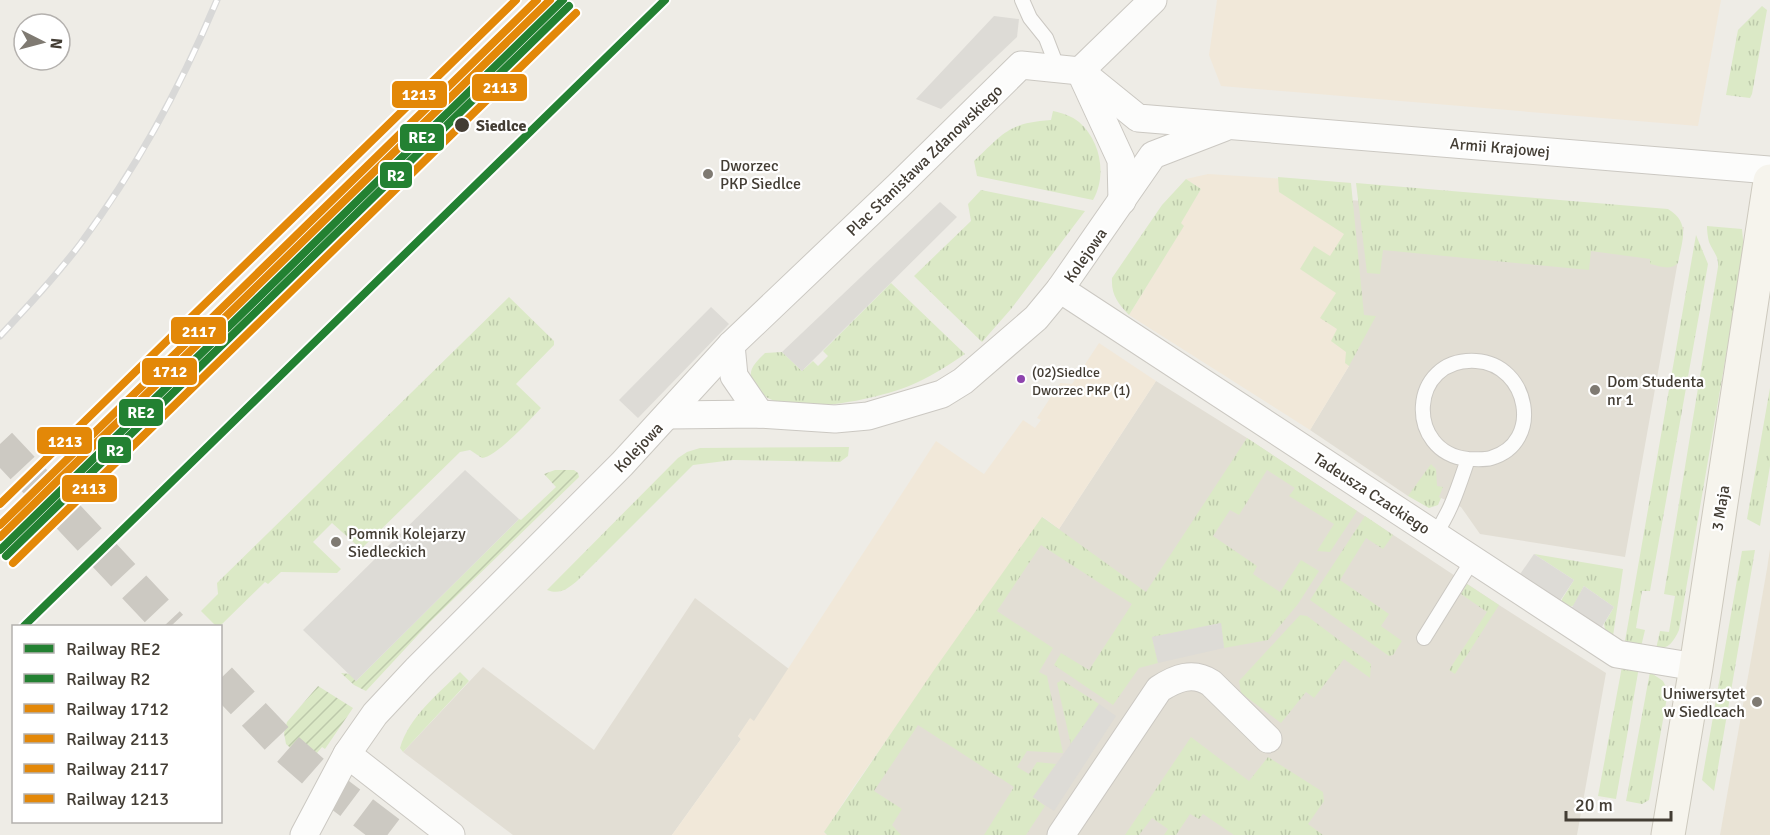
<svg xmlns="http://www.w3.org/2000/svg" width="1770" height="835" viewBox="0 0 1770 835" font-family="Signika,sans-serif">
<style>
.residential{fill:#e2ded4}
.commercial{fill:#f1e8d9}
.education{fill:#e9e3d5}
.grass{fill:url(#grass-tufts)}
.garden{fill:url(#garden-furrows)}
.parking{fill:#dddbd6}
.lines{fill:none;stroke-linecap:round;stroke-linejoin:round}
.tertiary-tunnel{stroke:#ccc9c2;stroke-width:33;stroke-dasharray:33 16;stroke-linecap:butt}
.service-casing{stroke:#cbc8c2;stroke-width:16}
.minor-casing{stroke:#cbc8c2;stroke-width:29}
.secondary-casing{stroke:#cdc9be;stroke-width:35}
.service{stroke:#fcfcfb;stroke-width:14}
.minor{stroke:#fcfcfb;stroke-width:27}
.secondary{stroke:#f6f4ed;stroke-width:33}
.rail-casing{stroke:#d8d8d7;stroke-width:7}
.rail{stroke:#fff;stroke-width:4.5;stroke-dasharray:14;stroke-linecap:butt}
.rail-1-casing{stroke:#fff;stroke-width:12}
.rail-2-casing{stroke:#fff;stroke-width:12}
.rail-3-casing{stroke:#fff;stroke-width:12}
.rail-4-casing{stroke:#fff;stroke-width:12}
.rail-5-casing{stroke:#fff;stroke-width:12}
.rail-6-casing{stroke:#fff;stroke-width:12}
.rail-1{stroke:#238132;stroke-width:8}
.rail-2{stroke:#238132;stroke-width:8}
.rail-3{stroke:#e38808;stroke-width:8}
.rail-4{stroke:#e38808;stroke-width:8}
.rail-5{stroke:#e38808;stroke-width:8}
.rail-6{stroke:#e38808;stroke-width:8}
.stop-dot{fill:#433d34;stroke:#fff;stroke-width:2}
.poi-dot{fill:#7f7a72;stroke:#fff;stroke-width:2}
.bus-dot{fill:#8e44ad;stroke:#fff;stroke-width:2}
.labels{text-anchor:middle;stroke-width:4.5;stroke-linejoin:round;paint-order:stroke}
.bus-label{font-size:14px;fill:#433d34;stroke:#fff;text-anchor:start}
.stop-label{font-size:16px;font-weight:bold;fill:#433d34;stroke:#fff;text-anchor:start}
.street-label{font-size:16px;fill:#433d34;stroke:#fff}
.poi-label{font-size:16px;fill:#433d34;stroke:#fff;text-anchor:start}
.line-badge{stroke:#fff;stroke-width:2}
.badge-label{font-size:16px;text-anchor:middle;font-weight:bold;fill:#fff}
</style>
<defs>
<pattern id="grass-tufts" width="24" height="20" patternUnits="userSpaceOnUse" patternTransform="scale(1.5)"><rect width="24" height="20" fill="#dbe9c6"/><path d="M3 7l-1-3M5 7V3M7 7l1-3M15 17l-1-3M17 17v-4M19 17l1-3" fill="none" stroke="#bdc9ab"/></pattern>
<pattern id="garden-furrows" width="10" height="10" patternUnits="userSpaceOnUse" patternTransform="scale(1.5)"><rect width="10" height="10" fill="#dbe9c6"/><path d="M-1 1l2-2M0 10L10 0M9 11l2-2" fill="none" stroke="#bdc9ab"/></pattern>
</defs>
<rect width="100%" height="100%" fill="#eeece6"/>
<!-- residential -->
<g class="residential">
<polygon points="1349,200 1684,227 1625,557 1480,534 1461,507 1441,498 1408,496 1310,430 1349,366"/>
<polygon points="1156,381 1247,438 1499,605 1606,673 1577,835 827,835 934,670 1042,517 1059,529"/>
<polygon points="695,598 789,669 754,722 750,719 738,736 741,739 672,835 513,835 403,752 483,667 594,750"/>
</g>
<!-- commercial -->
<g class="commercial">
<polygon points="1217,0 1721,0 1698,126 1221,86 1209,55"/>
<polygon points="1208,174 1351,183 1346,363 1349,366 1310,430 1129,315 1183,227 1180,223 1201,189 1186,179"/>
<polygon points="1099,343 1156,381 1059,529 1043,517 850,792 824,833 827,835 672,835 741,739 738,736 750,718 754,721 936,441 984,474 1023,420 1035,428 1041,420 1037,418 1060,383 1072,384"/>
</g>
<!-- education -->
<polygon class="education" points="1770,549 1770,835 1720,835 1767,569"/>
<!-- grass -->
<g class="grass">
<polygon points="1762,6 1767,10 1752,94 1750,98 1726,95 1738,30"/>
<path d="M1053 111C1062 113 1072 116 1079 122 1101 141 1107 176 1093 200L977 176 974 161C1004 133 1008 123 1051 120Z"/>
<polygon points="1278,177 1351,183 1364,315 1376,316 1349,366 1345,363 1346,352 1331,341 1337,329 1320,318 1336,293 1300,269 1314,246 1330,256 1344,234 1279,192"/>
<path d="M1186 179 1201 189 1181 223 1184 226 1129 315C1118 303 1111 295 1112 278L1162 205Z"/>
<path d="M1356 183 1668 209C1691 223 1682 240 1678 263 1670 271 1660 266 1650 264V259L1591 251 1589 270 1383 250 1380 274 1367 273Z"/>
<polygon points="981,190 1085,211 1011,309 982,342 914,276 971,221 968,204"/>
<path d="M1707 226 1742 229 1744 250 1679 630C1674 641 1669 649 1656 649L1660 631 1669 632 1675 596 1664 594 1718 267C1719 256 1713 252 1709 242 1708 238 1707 231 1707 226Z"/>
<polygon points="1696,235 1708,264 1650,591 1642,591 1636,628 1645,630 1641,647 1625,641"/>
<path d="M891 283 965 354C947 366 929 378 909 386 876 399 803 415 770 399 763 396 759 389 754 383 745 371 757 361 765 353L782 352 802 371 813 361 818 366 828 356 823 351Z"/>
<path d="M509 297 554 341V345L516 384 541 408C531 419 495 458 482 458L470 450 460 452 361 549 332 523 313 542 341 569 337 573 281 572 268 584 265 582 221 625 216 626 201 611 218 594 217 583Z"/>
<polygon points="1770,388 1770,466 1760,526 1747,519"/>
<polygon points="1247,438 1357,511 1330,552 1317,551 1334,524 1289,496 1295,488 1267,470 1239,515 1230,510 1213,536 1257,566 1253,574 1280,592 1301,560 1319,571 1298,604 1268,640 1224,648 1221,623 1152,637 1158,663 1139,668 1113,705 1054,665 1061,653 1089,670 1132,604 1041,545 997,611 1053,648 1039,672 1047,676 1063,753 1027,751 1017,767 1029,774 1037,762 1056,764 1033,797 1045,806 1026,835 984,835 1014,787 918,725 874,791 902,809 892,825 901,835 827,835 824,832 934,670 1042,517 1146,592"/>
<path d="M849 447 848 456 840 462 733 460 693 465 577 581C567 589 560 595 547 590L678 458 687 452 700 448Z"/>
<polygon points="1431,464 1436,469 1437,486 1443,487 1439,497 1441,498 1438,505 1429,508 1408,496"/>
<polygon points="1365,516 1393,535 1383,549 1366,538 1340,580 1389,614 1381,626 1402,641 1393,655 1389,656 1310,600"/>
<polygon points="1755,550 1714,791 1702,780 1742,551"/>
<polygon points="1534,554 1623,569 1613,636 1606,634 1604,624 1614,607 1584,586 1574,605 1569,608 1562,604 1562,599 1574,580"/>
<polygon points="1467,584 1499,605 1455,674 1449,670 1487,612 1461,594"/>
<polygon points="1300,615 1307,616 1371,664 1370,678 1344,659 1314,698 1306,692 1281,723 1241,693 1239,681"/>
<polygon points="1623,661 1639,667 1616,799 1598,796"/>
<path d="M460 672 469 681 403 752 400 748C409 717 437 695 460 672Z"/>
<polygon points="1650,672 1663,681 1668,691 1649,800 1642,804 1626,801"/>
<polygon points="1062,680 1099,704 1071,745 1057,683"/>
<polygon points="1191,737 1249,781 1268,757 1323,792 1324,801 1308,824 1323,835 1234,835 1203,814 1199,819 1190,814 1176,835 1164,835 1168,829 1152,818 1139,835 1125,835"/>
</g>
<!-- garden -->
<g class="garden">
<polygon points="555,470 574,470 578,473 579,477 430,622 366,691 354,685 341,673 350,674 356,681 519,519 521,520 556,487 544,474"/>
<polygon points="318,686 353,708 325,749 322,747 312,759 305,761 286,744 284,733 287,722"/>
</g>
<!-- parking -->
<g class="parking">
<polygon points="994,16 1019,19 1017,37 941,109 916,99"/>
<polygon points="940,202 957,217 802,371 782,352"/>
<polygon points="711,307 729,324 638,418 619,400"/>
<polygon points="465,470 519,519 356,681 303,630"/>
<polygon points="1534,554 1574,580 1558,604 1518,577"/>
<polygon points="1584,586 1614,607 1600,630 1570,611"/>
<polygon points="1221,623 1224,648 1158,663 1152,637"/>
<polygon points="1099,704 1116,716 1054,811 1033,797"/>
</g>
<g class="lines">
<!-- tertiary-tunnel -->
<g class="tertiary-tunnel">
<polyline points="0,444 171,626"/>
<polyline points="220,679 283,745 340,795 393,835"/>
</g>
<!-- service casing -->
<g class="service-casing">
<g id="service">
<polyline points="1022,0 1030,18 1046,38 1058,69"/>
<path d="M1435 534C1451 512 1459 485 1468 459 1476 459 1484 460 1491 458 1544 443 1529 364 1476 361 1408 357 1405 453 1468 459"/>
<polyline points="1424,638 1473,559"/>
</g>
</g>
<!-- minor casing -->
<g class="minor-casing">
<g id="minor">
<polyline points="1122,201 1121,160 1080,71 1153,0"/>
<polyline points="1060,289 1617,654 1696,667"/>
<polyline points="731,345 734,376 760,414"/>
<polyline points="668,415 760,414 835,419 868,416 942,394 963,381 1036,318 1060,289 1153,155 1223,128"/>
<polyline points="347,754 451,835"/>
<polyline points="304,835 347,754 375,714 418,668 622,464 731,345 898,186 1021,65 1080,71 1138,118 1770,170"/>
<path d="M1061 835 1159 689C1176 678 1193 671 1211 683L1268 739"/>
</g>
</g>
<!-- secondary casing -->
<g class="secondary-casing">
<polyline id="secondary" points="1668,835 1696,667 1770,181"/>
</g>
<!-- service -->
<use href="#service" class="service"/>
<!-- minor -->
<use href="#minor" class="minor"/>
<!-- secondary -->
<use href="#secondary" class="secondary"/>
<!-- rail casing -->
<g class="rail-casing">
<path id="rail" d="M0 336C28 306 56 276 81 243 137 168 181 86 217 0"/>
</g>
<!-- rail -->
<use href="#rail" class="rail"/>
<!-- rail-1 casing -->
<g class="rail-1-casing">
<g id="rail-1">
<polyline points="0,550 563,0"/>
<polyline points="24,626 665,0"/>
</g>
</g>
<!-- rail-2 casing -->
<g class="rail-2-casing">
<polyline id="rail-2" points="6,556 569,6"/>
</g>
<!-- rail-3 casing -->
<g class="rail-3-casing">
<polyline id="rail-3" points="0,537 550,0"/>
</g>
<!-- rail-4 casing -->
<g class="rail-4-casing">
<polyline id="rail-4" points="13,563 576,13"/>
</g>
<!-- rail-5 casing -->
<g class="rail-5-casing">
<polyline id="rail-5" points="0,525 537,0"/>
</g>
<!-- rail-6 casing -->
<g class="rail-6-casing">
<polyline id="rail-6" points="0,504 516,0"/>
</g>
<!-- rail-1 -->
<use href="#rail-1" class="rail-1"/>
<!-- rail-2 -->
<use href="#rail-2" class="rail-2"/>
<!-- rail-3 -->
<use href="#rail-3" class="rail-3"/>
<!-- rail-4 -->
<use href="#rail-4" class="rail-4"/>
<!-- rail-5 -->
<use href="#rail-5" class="rail-5"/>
<!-- rail-6 -->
<use href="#rail-6" class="rail-6"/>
</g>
<!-- markers -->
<circle class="stop-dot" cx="462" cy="125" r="8"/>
<g class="poi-dot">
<circle cx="708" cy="174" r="6"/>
<circle cx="1595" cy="390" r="6"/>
<circle cx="336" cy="542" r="6"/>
<circle cx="1757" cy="702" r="6"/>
</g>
<circle class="bus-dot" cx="1021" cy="379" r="5"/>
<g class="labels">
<!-- bus labels -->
<g class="bus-label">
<text x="1032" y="377">(02)Siedlce<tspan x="1032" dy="18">Dworzec PKP (1)</tspan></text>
</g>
<!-- stop labels -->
<g class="stop-label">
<text x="476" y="131">Siedlce</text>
</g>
<!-- street labels -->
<g class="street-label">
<text transform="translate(1500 147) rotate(5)" y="6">Armii Krajowej</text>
<text transform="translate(924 160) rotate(-44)" y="6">Plac Stanisława Zdanowskiego</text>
<text transform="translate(1085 255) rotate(-55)" y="6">Kolejowa</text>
<text transform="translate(638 447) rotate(-46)" y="6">Kolejowa</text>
<text transform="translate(1372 493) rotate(33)" y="6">Tadeusza Czackiego</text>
<text transform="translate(1720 508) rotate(-81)" y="6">3 Maja</text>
</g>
<!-- poi labels -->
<g class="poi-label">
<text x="720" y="171">Dworzec<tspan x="720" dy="18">PKP Siedlce</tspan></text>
<text x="1607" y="387">Dom Studenta<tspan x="1607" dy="18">nr 1</tspan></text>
<text x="348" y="539">Pomnik Kolejarzy<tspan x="348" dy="18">Siedleckich</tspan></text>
<text x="1745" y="699" text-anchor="end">Uniwersytet<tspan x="1745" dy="18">w Siedlcach</tspan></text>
</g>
</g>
<g class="line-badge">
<rect x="471" y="73" width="57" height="29" rx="6" fill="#e38808"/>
<rect x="391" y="80" width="57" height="29" rx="6" fill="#e38808"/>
<rect x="399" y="123" width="46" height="29" rx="6" fill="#238132"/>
<rect x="379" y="161" width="34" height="28" rx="6" fill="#238132"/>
<rect x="170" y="316" width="57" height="29" rx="6" fill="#e38808"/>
<rect x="141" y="357" width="57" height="29" rx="6" fill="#e38808"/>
<rect x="118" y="398" width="46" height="29" rx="6" fill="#238132"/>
<rect x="36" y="426" width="57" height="29" rx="6" fill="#e38808"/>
<rect x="97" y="436" width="35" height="28" rx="6" fill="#238132"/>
<rect x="61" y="474" width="57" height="29" rx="6" fill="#e38808"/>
</g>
<g class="badge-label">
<text x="500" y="93">2113</text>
<text x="419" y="100">1213</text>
<text x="422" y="143">RE2</text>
<text x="396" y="181">R2</text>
<text x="199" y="337">2117</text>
<text x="170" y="377">1712</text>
<text x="141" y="418">RE2</text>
<text x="65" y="447">1213</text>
<text x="115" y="456">R2</text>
<text x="89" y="494">2113</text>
</g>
<!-- legend -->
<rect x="12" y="625" width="210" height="198" fill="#ffffff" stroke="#b4b1ae" stroke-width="1.5"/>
<rect x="24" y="644" width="30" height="9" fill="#238132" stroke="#b4b1ae" stroke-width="1.5"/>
<text x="66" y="655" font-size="18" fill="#433d34">Railway RE2</text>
<rect x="24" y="674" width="30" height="9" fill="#238132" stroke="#b4b1ae" stroke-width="1.5"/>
<text x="66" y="685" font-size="18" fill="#433d34">Railway R2</text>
<rect x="24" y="704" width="30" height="9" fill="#e38808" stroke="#b4b1ae" stroke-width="1.5"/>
<text x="66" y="715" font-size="18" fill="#433d34">Railway 1712</text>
<rect x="24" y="734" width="30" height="9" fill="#e38808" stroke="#b4b1ae" stroke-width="1.5"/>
<text x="66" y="745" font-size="18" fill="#433d34">Railway 2113</text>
<rect x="24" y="764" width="30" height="9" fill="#e38808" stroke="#b4b1ae" stroke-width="1.5"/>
<text x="66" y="775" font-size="18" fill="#433d34">Railway 2117</text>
<rect x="24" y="794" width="30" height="9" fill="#e38808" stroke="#b4b1ae" stroke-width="1.5"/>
<text x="66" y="805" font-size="18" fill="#433d34">Railway 1213</text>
<!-- north arrow -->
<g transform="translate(42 42) rotate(96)"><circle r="28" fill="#ffffff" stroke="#b4b1ae" stroke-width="1.5"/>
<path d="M0-4.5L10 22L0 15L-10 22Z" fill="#7f7a72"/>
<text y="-9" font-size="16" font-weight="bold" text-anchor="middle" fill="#433d34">N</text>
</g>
<!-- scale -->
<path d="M1566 811v9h105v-9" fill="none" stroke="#433d34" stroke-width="3"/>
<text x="1575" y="811" font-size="18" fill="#433d34" stroke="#ffffff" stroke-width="4.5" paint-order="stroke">20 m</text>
</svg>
